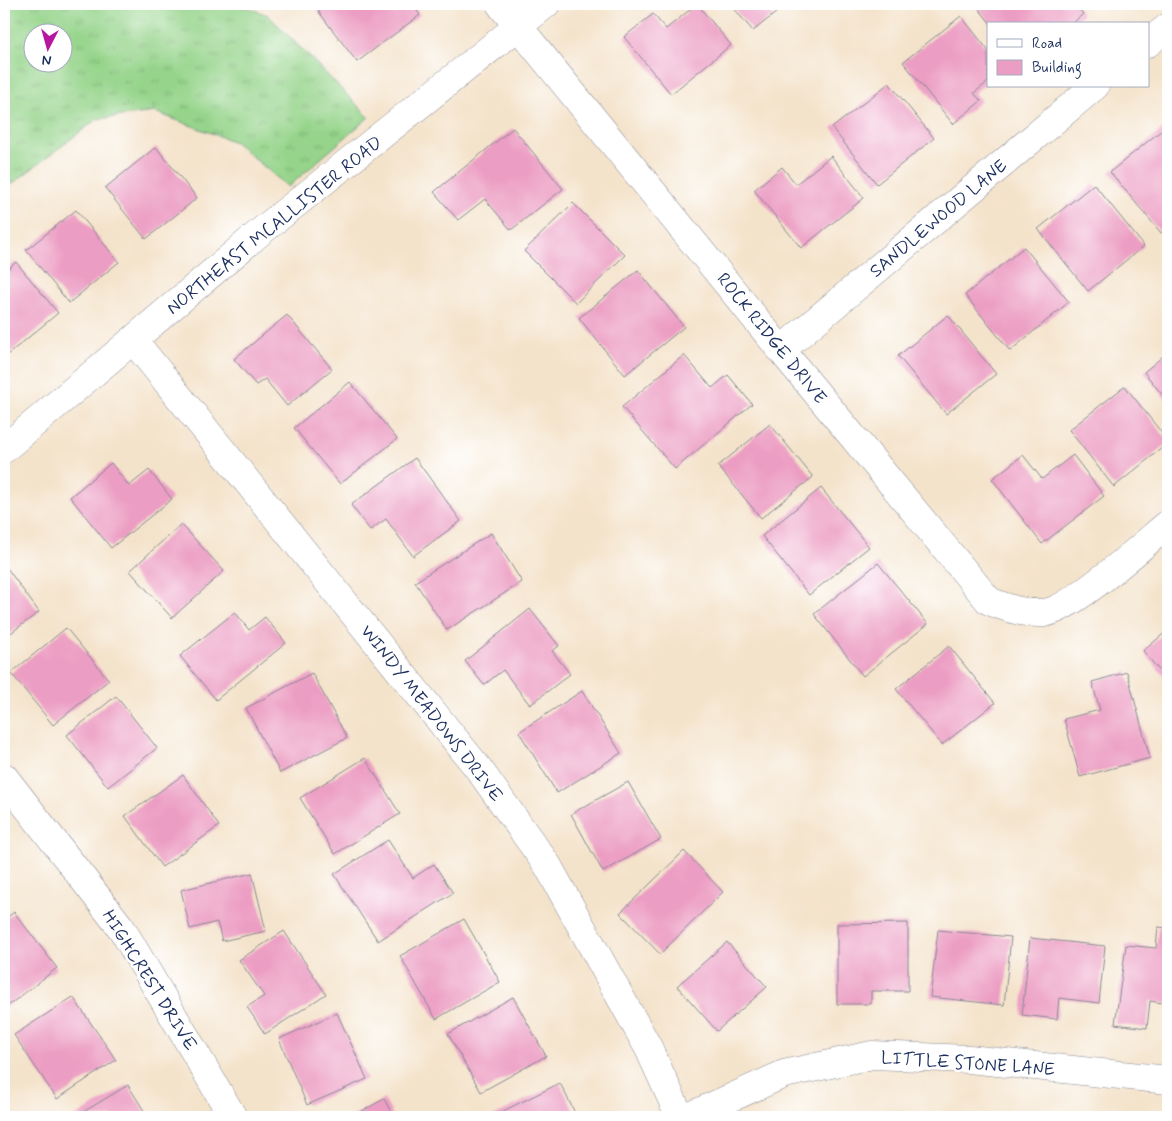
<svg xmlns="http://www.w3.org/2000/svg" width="1172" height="1121" viewBox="0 0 1172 1121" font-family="Mynerve,sans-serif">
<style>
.grass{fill:url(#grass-tufts);stroke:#588274;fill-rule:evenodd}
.building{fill:#ec9dc3}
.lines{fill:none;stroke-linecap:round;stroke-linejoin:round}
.minor-casing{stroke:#888994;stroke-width:29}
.tertiary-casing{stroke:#888994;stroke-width:29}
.minor{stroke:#fff;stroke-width:28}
.tertiary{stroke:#fff;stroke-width:28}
.labels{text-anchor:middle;stroke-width:5;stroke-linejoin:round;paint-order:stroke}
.street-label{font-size:18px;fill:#1b2f5e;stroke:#fff}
</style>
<defs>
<pattern id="grass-tufts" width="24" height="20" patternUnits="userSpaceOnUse" patternTransform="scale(1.25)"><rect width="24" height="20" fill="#95d48a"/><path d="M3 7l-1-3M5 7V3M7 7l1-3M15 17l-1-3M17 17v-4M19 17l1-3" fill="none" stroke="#80b67a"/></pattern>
</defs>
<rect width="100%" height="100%" fill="#fff"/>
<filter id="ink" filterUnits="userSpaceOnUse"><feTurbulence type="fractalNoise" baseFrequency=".02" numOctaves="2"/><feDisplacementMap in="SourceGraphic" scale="10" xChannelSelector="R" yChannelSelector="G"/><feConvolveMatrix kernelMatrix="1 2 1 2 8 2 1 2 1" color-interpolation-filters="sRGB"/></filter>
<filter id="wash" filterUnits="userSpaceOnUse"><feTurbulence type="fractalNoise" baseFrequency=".0096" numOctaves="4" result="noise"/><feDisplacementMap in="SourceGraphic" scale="20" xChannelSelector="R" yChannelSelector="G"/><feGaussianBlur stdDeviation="1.12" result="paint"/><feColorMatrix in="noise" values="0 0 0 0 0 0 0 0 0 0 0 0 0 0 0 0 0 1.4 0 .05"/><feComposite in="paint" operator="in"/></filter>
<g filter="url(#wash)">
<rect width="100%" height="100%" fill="#f4e3cb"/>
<!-- grass -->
<path class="grass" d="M4 4H238L268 15 369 117 288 187 235 142 155 112 97 119 4 190ZM32 32H62V62H32Z"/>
<g id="blocks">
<!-- building -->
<g class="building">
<polygon points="327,4 412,4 420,15 357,62 318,11"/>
<polygon points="697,4 731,45 671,94 624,37 653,14 666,29"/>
<polygon points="730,4 787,4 753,31"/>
<polygon points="975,4 1075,4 1083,14 1072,24 991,24"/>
<polygon points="961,16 988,50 988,82 974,93 981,101 953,124 903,62"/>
<polygon points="889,83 934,138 877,184 832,128"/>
<polygon points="1168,125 1168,227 1161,233 1110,172"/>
<polygon points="513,128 563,189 511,230 485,199 458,220 434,192"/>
<polygon points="156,147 197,198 146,239 105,188"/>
<polygon points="831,156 864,198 801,248 754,190 782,167 796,184"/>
<polygon points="1094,184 1144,246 1088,291 1038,229"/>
<polygon points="573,203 625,255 576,303 524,251"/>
<polygon points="76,210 119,262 69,303 26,250"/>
<polygon points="1024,247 1069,302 1010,351 965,295"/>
<polygon points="16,262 58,313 6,356 4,353 4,272"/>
<polygon points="638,270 684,327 625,375 579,318"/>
<polygon points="287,315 332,369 287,406 265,379 256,385 234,359"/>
<polygon points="948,315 996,374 946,414 898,356"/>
<polygon points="1168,352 1168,402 1144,372"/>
<polygon points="684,355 712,388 728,375 752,404 675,469 622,407"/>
<polygon points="350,382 397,439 340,484 294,428"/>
<polygon points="1125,386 1168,441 1168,443 1114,487 1069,430"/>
<polygon points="770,424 813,477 761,518 718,466"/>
<polygon points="1023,455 1042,479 1073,455 1104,496 1042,544 992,479"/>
<polygon points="415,458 461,521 413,556 386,519 370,530 351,505"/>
<polygon points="111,463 129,486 149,470 172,499 111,548 70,497"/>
<polygon points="821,488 869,547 809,595 762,536"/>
<polygon points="181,524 224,571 172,618 130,571"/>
<polygon points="491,533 522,582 447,630 415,582"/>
<polygon points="878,563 928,624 863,676 814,614"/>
<polygon points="4,564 39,612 4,638"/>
<polygon points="530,609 559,646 552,651 570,674 530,705 503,670 484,685 465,661"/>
<polygon points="235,612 249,630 265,617 286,643 216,700 180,656"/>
<polygon points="66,628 109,680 53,725 11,673"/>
<polygon points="1168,630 1168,681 1143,651"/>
<polygon points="949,646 995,703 942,745 896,689"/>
<polygon points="1127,672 1150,758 1080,777 1064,719 1100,710 1092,682"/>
<polygon points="312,673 347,738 280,773 246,708"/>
<polygon points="582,691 621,753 557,793 519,732"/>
<polygon points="116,696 157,748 108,787 67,735"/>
<polygon points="365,758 400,814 335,854 300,798"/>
<polygon points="183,775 219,826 162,867 125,816"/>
<polygon points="628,782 661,839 603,872 571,814"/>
<polygon points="388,840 413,878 434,864 453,893 378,941 334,874"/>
<polygon points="684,851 723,892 660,954 620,913"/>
<polygon points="252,873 266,931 222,941 217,922 190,929 181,890"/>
<polygon points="14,912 57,968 4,1009 4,920"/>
<polygon points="464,919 500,982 436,1019 400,956"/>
<polygon points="908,923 908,991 871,991 871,1004 837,1004 837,924"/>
<polygon points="1158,927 1168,928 1168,1004 1150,1001 1147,1028 1115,1024 1126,945 1156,948"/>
<polygon points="938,930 1011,937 1004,1005 930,997"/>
<polygon points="284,931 326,994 265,1034 247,1007 264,996 239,960"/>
<polygon points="1030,938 1105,946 1099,1003 1059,998 1057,1019 1022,1015"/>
<polygon points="727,942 767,987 717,1031 677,986"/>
<polygon points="73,997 116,1060 57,1099 14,1035"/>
<polygon points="513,997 546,1056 481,1092 448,1034"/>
<polygon points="337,1013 367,1079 307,1105 279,1039"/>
<polygon points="560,1083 577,1117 491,1117"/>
<polygon points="128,1085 148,1117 75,1117"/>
<polygon points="384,1099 394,1117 351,1117"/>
</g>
</g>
</g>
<g filter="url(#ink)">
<use href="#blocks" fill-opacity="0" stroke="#888994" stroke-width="1"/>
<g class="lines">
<!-- minor casing -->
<g class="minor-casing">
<g id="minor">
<path d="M500 4 781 350 989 601C1007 608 1024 614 1044 613 1072 610 1144 544 1168 524"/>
<polyline points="1148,43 1168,27"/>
<polyline points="134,341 478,768 548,866 649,1049 680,1117"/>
<polyline points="781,350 1095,86"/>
<polyline points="4,777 122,929 233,1117"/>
<polyline points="688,1117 784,1074 872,1055 969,1059 1168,1080"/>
</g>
</g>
<!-- tertiary casing -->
<g class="tertiary-casing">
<polyline id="tertiary" points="4,449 259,233 546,4"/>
</g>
<!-- minor -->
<use href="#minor" class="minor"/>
<!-- tertiary -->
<use href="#tertiary" class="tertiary"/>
</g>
</g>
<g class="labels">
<!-- street labels -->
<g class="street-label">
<text transform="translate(938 218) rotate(-40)" y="6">SANDLEWOOD LANE</text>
<text transform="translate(274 225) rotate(-39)" y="6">NORTHEAST MCALLISTER ROAD</text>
<text transform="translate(772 338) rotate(51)" y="6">ROCK RIDGE DRIVE</text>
<text transform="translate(432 713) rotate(52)" y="6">WINDY MEADOWS DRIVE</text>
<text transform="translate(150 980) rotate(58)" y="6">HIGHCREST DRIVE</text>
<text transform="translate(968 1063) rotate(4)" y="6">LITTLE STONE LANE</text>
</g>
</g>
<!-- margin -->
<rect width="1172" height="1121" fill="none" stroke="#fff" stroke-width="20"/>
<!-- legend -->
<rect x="987" y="22" width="162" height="65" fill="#ffffff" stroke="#a4acbf"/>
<rect x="997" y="39" width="25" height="8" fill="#ffffff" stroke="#a4acbf"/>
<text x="1032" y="48" font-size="15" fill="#1b2f5e">Road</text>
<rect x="997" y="60" width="25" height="15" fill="#ec9dc3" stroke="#a4acbf"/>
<text x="1032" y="72" font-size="15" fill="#1b2f5e">Building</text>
<!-- north arrow -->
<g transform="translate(48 48) rotate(186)"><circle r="24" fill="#ffffff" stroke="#a4acbf"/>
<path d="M0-4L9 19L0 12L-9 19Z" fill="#b5179e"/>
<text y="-8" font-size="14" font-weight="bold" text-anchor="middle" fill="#1b2f5e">N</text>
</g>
</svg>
